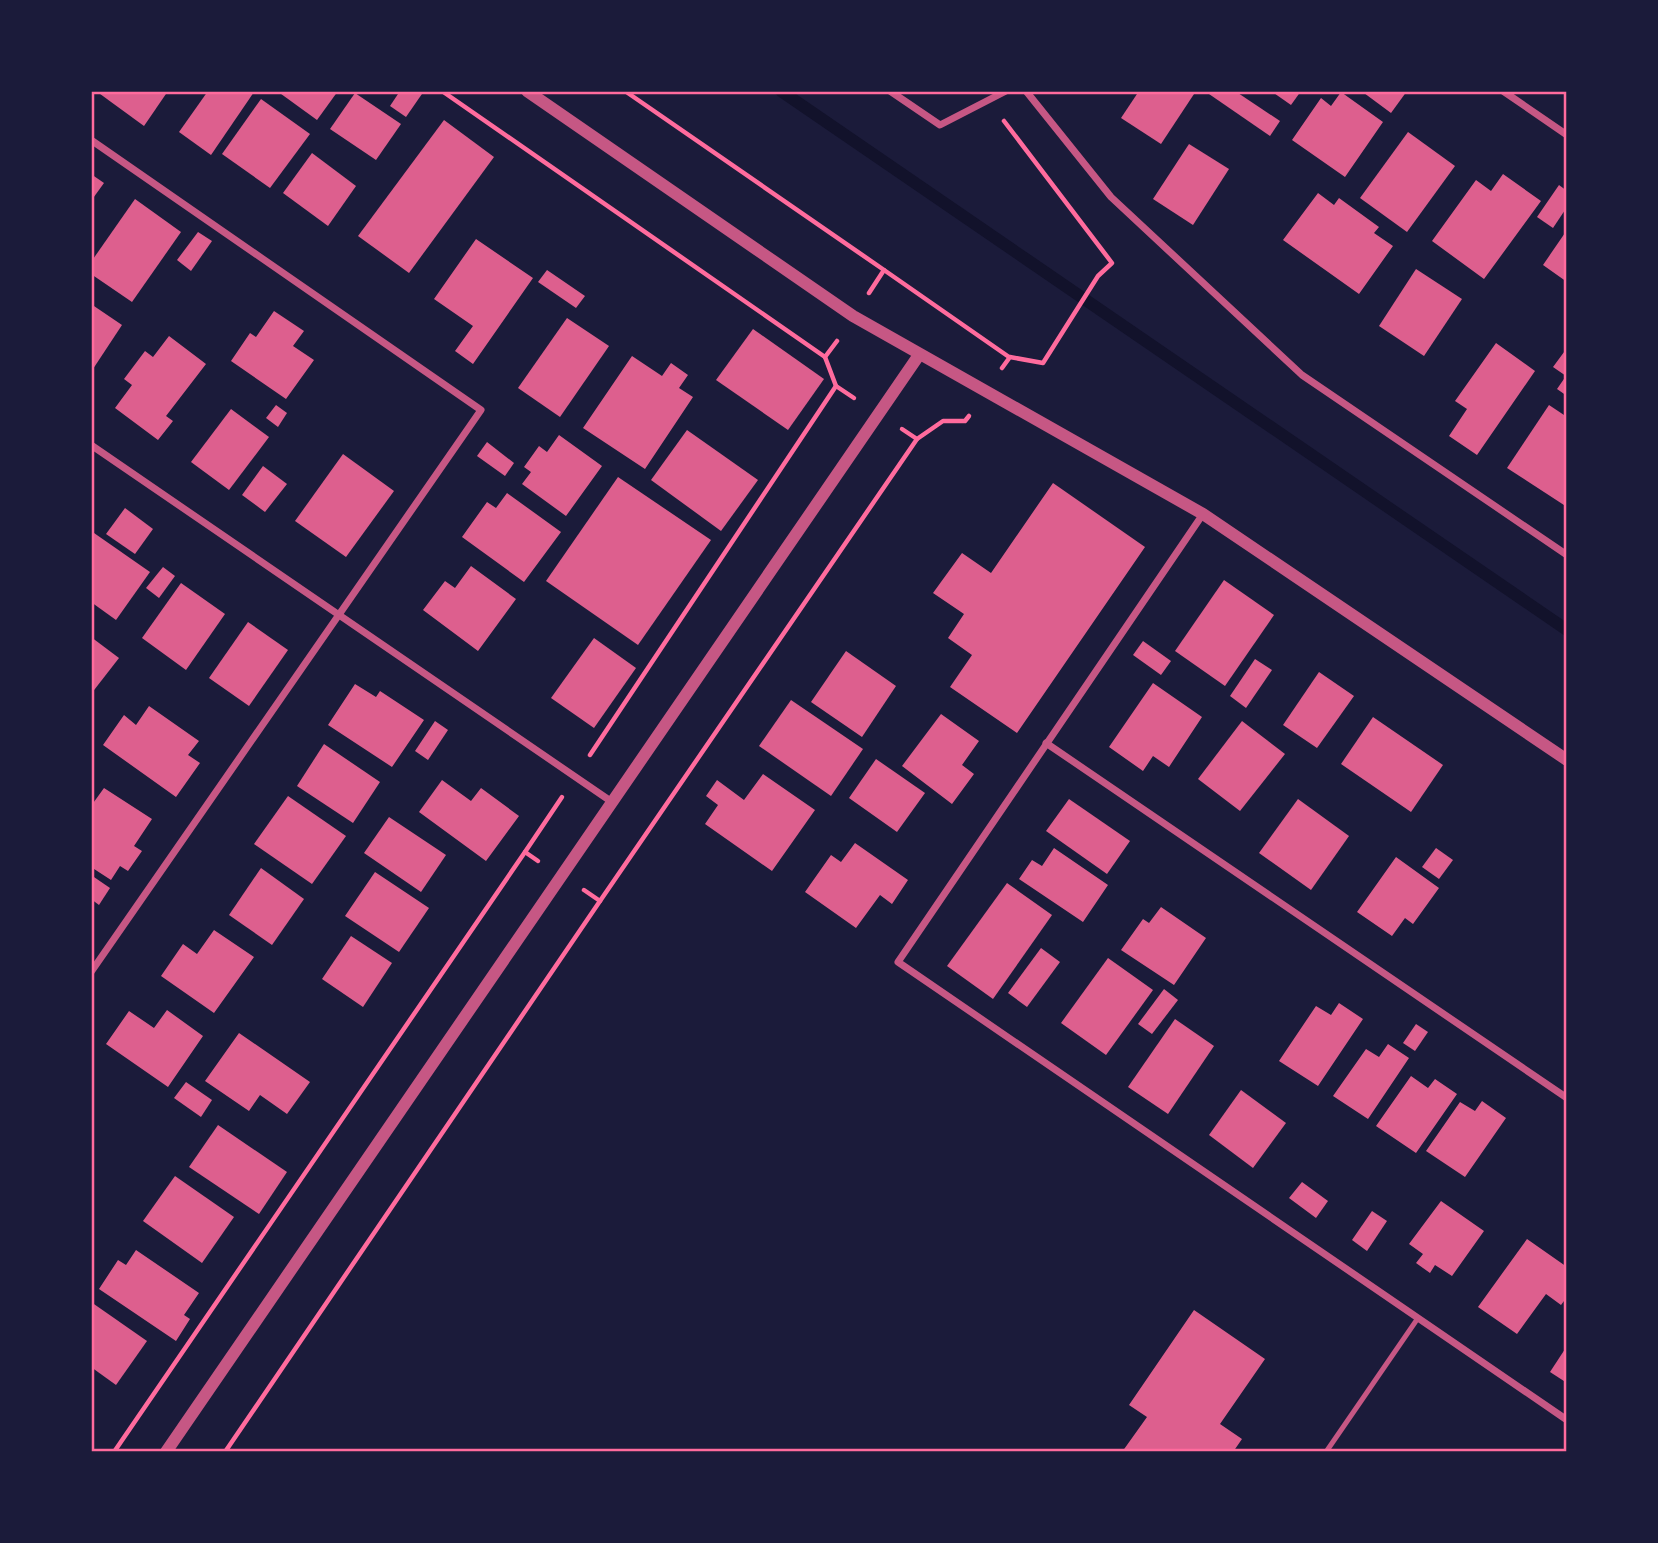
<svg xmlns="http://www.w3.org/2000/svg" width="1658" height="1543" viewBox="0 0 1658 1543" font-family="'Noto Sans',sans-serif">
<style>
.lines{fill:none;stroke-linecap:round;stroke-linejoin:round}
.stream{stroke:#12122b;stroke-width:12}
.building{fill:#dd5f8e}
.path{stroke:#ff6b9d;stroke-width:4.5}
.service{stroke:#c65784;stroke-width:5}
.minor{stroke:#c65784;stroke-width:7}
.tertiary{stroke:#c65784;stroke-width:12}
.neatline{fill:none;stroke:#ff6b9d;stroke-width:2.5}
</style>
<rect width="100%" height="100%" fill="#1b1b3a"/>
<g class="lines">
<!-- stream -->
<polyline class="stream" points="781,91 1567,630"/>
</g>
<!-- building -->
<g class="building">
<polygon points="96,91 168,91 144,126"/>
<polygon points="208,91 254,92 211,155 179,132"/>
<polygon points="277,91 338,91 317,120"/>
<polygon points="400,91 424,91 406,117 390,106"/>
<polygon points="1139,91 1196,91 1161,144 1121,118"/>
<polygon points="1211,91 1235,91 1280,121 1270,136 1209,94"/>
<polygon points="1271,91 1301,91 1291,105"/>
<polygon points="1365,91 1407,91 1391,113 1364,93"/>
<polygon points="1341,92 1383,122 1345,177 1292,140 1321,98 1331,106"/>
<polygon points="355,93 401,124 376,160 330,129"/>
<polygon points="261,99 310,134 270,188 222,154"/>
<polygon points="444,120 494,157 409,273 358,236"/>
<polygon points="1408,132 1455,166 1407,232 1360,198"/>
<polygon points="1189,144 1229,169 1193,225 1153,199"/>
<polygon points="312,153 356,186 328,226 283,193"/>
<polygon points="91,174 104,183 91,201"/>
<polygon points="1503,174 1541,201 1484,279 1432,241 1476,180 1491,191"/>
<polygon points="1559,185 1567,191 1567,207 1553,228 1537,217"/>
<polygon points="1318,193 1334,205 1339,198 1379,227 1374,233 1393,246 1359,294 1283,240"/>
<polygon points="135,199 181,232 132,302 91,274 91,262"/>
<polygon points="1567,230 1567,282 1543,265"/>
<polygon points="198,232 212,241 191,271 177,260"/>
<polygon points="476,239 533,278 473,364 455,351 473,326 434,299"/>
<polygon points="1416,269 1462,299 1424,356 1379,326"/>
<polygon points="547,270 585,296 576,308 538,282"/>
<polygon points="91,304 122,325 91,372"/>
<polygon points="274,311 304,331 293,346 314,360 286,399 231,361 250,333 256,337"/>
<polygon points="567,318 609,346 560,417 518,388"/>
<polygon points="753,329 824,379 788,430 716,380"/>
<polygon points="169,336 206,364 166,416 173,421 158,440 115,408 132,385 124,379 145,351 153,357"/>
<polygon points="1496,343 1535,371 1477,455 1449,436 1467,409 1455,401"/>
<polygon points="1567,348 1567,396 1557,389 1566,376 1553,367"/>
<polygon points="632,356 662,376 671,363 688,375 679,388 693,397 645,469 583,428"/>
<polygon points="276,405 287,413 278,427 266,418"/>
<polygon points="1549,405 1567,417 1567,507 1507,468"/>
<polygon points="231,409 269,437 229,490 191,462"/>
<polygon points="687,430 758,480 721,531 651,480"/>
<polygon points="559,435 602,466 566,516 522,484 531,472 524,467 539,446 547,452"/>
<polygon points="487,442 514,463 505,476 477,456"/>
<polygon points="343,454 394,491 346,557 295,521"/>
<polygon points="263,466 287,484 265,512 242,495"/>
<polygon points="618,477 711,540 638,645 546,581"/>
<polygon points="1053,483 1145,547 1017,733 950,687 972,655 948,638 964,614 933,593 962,553 991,573"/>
<polygon points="507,493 561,532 524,582 462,537 487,502 496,508"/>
<polygon points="125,508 153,529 135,554 106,534"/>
<polygon points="94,533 150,572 116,620 91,602 91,537"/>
<polygon points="471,566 516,599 478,651 423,610 445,581 455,588"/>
<polygon points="163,567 175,576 159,598 146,588"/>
<polygon points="1224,580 1274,615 1225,686 1175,651"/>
<polygon points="181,583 225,614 186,670 142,638"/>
<polygon points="248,622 288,650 249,706 209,678"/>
<polygon points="91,637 119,658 91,694"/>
<polygon points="594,638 636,668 594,728 551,698"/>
<polygon points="1143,641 1171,661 1161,675 1133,655"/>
<polygon points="846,651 896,686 862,737 811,702"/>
<polygon points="1255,659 1272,670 1246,708 1230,696"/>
<polygon points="1319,672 1354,696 1317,748 1283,725"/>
<polygon points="1153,683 1202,717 1169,767 1153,756 1143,771 1109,747"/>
<polygon points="355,684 376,697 380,691 424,720 392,767 328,725"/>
<polygon points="791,700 863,749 831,796 759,746"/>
<polygon points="149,706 199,741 188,755 200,763 176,797 103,745 124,715 136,725"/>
<polygon points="941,714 979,741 962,765 974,774 952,804 902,766"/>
<polygon points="1373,717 1443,765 1411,812 1341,764"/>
<polygon points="435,721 448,730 428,760 415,751"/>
<polygon points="1242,721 1285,754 1240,811 1198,779"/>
<polygon points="324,744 380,782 353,823 297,786"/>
<polygon points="876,759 925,793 897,832 849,798"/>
<polygon points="763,774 815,810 772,871 705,824 718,805 706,796 717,780 744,800"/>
<polygon points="442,780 471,801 481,788 519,816 486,861 419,812"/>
<polygon points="104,788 152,819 134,846 142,851 128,871 120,866 111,880 91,867 91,806"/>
<polygon points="288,796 346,836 312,884 254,844"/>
<polygon points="1069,799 1130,841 1107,874 1046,831"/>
<polygon points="1298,799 1349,836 1311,890 1259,853"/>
<polygon points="389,817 446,855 421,892 364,853"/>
<polygon points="855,843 908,880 892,904 880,895 856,928 805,892 831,855 841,862"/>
<polygon points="1054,848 1108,885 1083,922 1019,879 1032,860 1042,866"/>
<polygon points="1436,848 1453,860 1439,879 1422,867"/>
<polygon points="1396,857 1439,888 1413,924 1405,918 1392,936 1357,912"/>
<polygon points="261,868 304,899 272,945 229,915"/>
<polygon points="375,872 429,908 399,952 345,916"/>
<polygon points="91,875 110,888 99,905 91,899"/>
<polygon points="1007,883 1052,915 993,999 947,966"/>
<polygon points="1161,907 1206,938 1174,985 1121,950 1143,919 1149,923"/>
<polygon points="214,930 254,957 214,1013 161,976 183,944 197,954"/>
<polygon points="351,936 392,963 363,1007 322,979"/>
<polygon points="1041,948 1060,962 1027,1007 1008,993"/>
<polygon points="1108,958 1153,990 1106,1055 1061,1023"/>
<polygon points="1164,989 1178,1000 1152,1034 1138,1024"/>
<polygon points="1339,1003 1363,1019 1318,1086 1279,1061 1316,1006 1331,1015"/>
<polygon points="167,1010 203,1036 168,1087 106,1044 129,1011 154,1028"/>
<polygon points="1175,1019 1214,1046 1168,1114 1128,1087"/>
<polygon points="1416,1024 1428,1032 1415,1051 1403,1043"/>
<polygon points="239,1033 310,1082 287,1114 260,1095 249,1111 205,1081"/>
<polygon points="1388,1044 1409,1058 1368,1119 1333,1096 1366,1049 1379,1057"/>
<polygon points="1411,1076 1428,1088 1435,1079 1457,1094 1416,1153 1376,1126"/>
<polygon points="186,1082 212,1100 201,1117 174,1098"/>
<polygon points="1241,1090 1286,1123 1253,1168 1209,1135"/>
<polygon points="1482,1101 1506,1118 1465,1177 1426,1151 1460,1102 1475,1111"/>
<polygon points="218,1125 287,1172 259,1214 189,1167"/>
<polygon points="175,1176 234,1217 202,1263 143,1221"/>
<polygon points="1302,1182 1328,1201 1316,1218 1289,1198"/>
<polygon points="1441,1201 1484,1231 1452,1276 1435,1265 1430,1273 1416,1263 1423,1254 1409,1244"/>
<polygon points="1372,1211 1387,1221 1367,1251 1352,1240"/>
<polygon points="1527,1239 1567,1267 1567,1297 1561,1305 1546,1294 1517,1334 1478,1307"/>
<polygon points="136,1250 199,1293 184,1315 190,1319 176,1341 99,1289 118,1260 126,1265"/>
<polygon points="91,1302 147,1341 116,1385 91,1367"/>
<polygon points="1194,1310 1265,1359 1220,1424 1242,1439 1233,1452 1122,1452 1147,1417 1129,1405"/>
<polygon points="1567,1346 1567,1383 1550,1372"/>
</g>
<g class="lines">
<!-- path -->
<g class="path">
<polyline points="442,91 825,357 837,341"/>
<polyline points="625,91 884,270 869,293"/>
<polyline points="884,270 1009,357"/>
<polyline points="825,357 836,386 854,398"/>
<polyline points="1002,368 1010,357 1043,363 1098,276 1112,263 1004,121"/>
<polyline points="902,429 917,439 943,421 965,421 969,416"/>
<polyline points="590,755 836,386"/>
<polyline points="538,861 525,852 562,797"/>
<polyline points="584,890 600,901 917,439"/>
<polyline points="114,1452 525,852"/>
<polyline points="225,1452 600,901"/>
</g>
<!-- service -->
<polyline class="service" points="1326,1452 1418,1318"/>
<!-- minor -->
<g class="minor">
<polyline points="890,91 940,125 1006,91"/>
<polyline points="1026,91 1111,197 1302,375 1567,555"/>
<polyline points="1503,91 1567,135"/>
<polyline points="91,140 481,410 91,972"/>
<polyline points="91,445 612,802"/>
<polyline points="1203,514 898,962 1567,1420"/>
<polyline points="1046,743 1567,1098"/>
</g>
<!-- tertiary -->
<g class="tertiary">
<polyline points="527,91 853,316 1203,514 1567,760"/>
<polyline points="166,1452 919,355"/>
</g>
</g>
<!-- border -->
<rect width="1658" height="1543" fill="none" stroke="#1b1b3a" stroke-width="186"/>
<rect x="93" y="93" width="1472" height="1357" class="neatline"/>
</svg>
